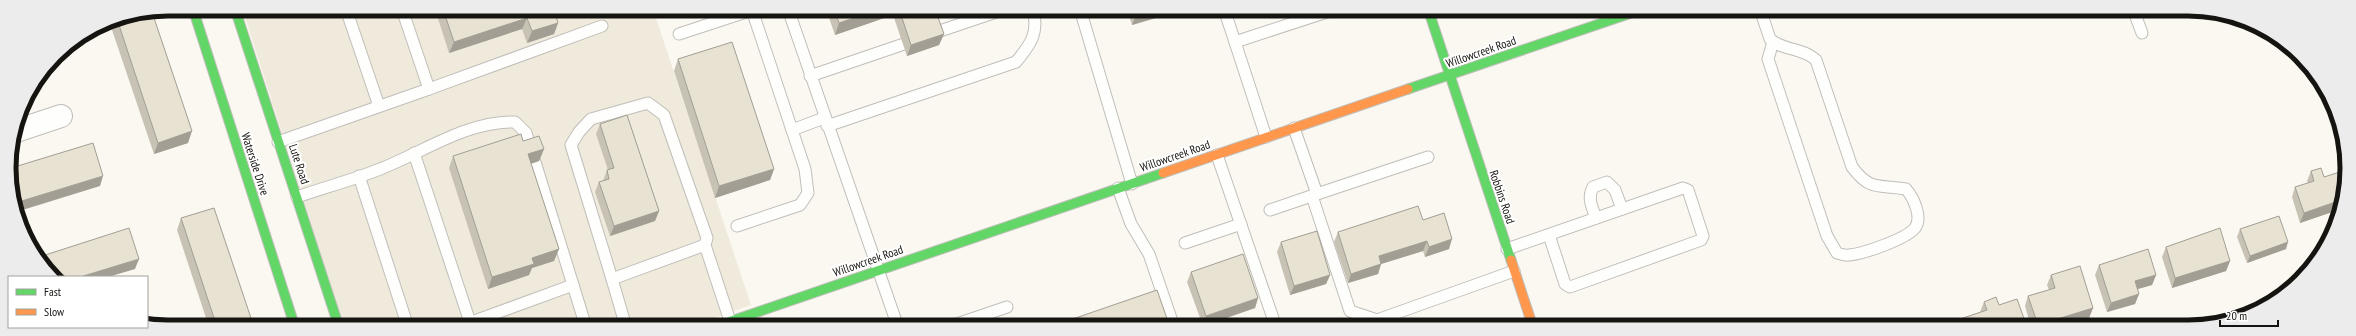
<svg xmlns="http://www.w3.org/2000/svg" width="2356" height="336" viewBox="0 0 2356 336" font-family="'PT Sans Narrow',sans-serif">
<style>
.built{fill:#efeadc}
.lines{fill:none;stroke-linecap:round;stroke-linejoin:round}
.lane-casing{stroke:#c0beb9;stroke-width:13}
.street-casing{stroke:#c0beb9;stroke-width:24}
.fast-casing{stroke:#c0beb9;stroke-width:11}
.slow-casing{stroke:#c0beb9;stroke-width:11}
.lane{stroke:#fefefd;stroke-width:11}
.street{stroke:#fefefd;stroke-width:22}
.fast{stroke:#63d668;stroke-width:9}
.slow{stroke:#ff974d;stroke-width:9}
.wall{fill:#c8c2b5}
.shaded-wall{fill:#a29e94}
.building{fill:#e8e2d3;stroke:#a29e94}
.labels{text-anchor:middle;stroke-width:4;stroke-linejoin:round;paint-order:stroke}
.street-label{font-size:12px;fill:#161410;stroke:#fff}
.rim{fill:none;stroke:#161410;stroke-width:5}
</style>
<rect width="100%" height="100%" fill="#faf8f1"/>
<!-- built -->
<polygon class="built" points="260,9 653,9 751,305 689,327 344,327 244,14"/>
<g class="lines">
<!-- lane casing -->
<g class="lane-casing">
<g id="lane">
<polyline points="346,9 379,106"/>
<polyline points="788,9 898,327"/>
<polyline points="1080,9 1132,184"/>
<polyline points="1224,9 1235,42"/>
<path d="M1760 9 1770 39C1783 51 1802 47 1816 60L1852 167C1871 192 1878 184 1906 189 1913 197 1923 217 1915 228 1906 239 1863 254 1849 255 1845 256 1841 254 1837 253L1827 236 1768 59 1773 42"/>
<polyline points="2133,9 2142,33"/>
<polyline points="679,34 755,9"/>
<polyline points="928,35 1005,9"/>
<polyline points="810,76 904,44"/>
<polyline points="429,89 602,26"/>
<path d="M827 126 1016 62C1031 44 1039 33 1033 9"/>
<polyline points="1294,128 1317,194 1428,157"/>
<polyline points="792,130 824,118"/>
<polyline points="1266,137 1235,42 1336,9"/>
<polyline points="278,142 429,89 402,9"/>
<polyline points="414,153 470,322"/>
<polyline points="1217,155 1276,327"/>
<polyline points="535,162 586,327"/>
<polyline points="359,176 408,327"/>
<polyline points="1118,188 1131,224 1149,254 1174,327"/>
<polyline points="1312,196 1350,311 1377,320 1514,271"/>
<path d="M297 197C323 188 349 181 375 171 421 154 465 121 515 122L526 133 530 146"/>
<polyline points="1270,210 1317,194"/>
<path d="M1596 218C1592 207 1587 198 1593 187L1607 182 1615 190 1622 209"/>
<polyline points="737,226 800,205 808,193 805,169 752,10"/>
<polyline points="1185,243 1241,224"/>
<polyline points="1507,249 1683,188 1688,190 1703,236 1701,240 1570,287 1565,284 1549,235"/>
<polyline points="612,279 571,145 579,132 591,119 648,103 664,115 707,238 705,245"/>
<polyline points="458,327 573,285"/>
<polyline points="626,327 612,279 705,245 730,321"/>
<polyline points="948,327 1007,307"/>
</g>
</g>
<!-- street casing -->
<g class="street-casing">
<polyline id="street" points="16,131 61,116"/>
</g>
<!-- fast casing -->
<g class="fast-casing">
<g id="fast">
<polyline points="193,9 295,327"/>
<polyline points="235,9 339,327"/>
<polyline points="1428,9 1511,260"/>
<polyline points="1408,89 1643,9"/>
<polyline points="714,327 1163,173"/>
</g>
</g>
<!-- slow casing -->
<g class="slow-casing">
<g id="slow">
<polyline points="1163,173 1408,89"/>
<polyline points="1511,260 1533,327"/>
</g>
</g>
<!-- lane -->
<use href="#lane" class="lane"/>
<!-- street -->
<use href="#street" class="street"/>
<!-- fast -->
<use href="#fast" class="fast"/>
<!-- slow -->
<use href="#slow" class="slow"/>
</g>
<!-- wall -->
<g class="wall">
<polygon points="435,9 554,9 558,23 554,34 527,43 522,29 449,53"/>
<polygon points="826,9 935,9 944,34 939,45 907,56 893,15 835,35"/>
<polygon points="1127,9 1177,9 1176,12 1132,25"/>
<polygon points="152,12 188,143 154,154 109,21"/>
<polygon points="678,59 774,169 770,180 715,198 674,71"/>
<polygon points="600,124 659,211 655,221 610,236 595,192 599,182 603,181 607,170 608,170 596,134"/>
<polygon points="544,149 539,161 531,164 559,249 554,261 532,268 529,275 488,289 449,168 453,156"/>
<polygon points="2311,171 2324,177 2347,179 2338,210 2300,223 2292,197 2295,187 2308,183 2307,181"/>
<polygon points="181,218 254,327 209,327 177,230"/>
<polygon points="1423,220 1449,249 1425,257 1423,251 1381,264 1378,274 1348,283 1334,242 1338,232"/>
<polygon points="2240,229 2286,249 2247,263 2237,237"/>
<polygon points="1281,242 1330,275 1326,284 1290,295 1277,252"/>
<polygon points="2166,247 2230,261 2226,271 2172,288 2162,257"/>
<polygon points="2099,265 2156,275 2152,285 2137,289 2139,294 2135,304 2107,312 2095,275"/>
<polygon points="1191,272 1258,298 1255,308 1203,326 1187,282"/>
<polygon points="2051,275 2093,308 2089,318 2062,327 2031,327 2025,306 2028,296 2049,290 2047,285"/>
<polygon points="1984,302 1999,305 2027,327 1960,327 1963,318 1980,312"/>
</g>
<!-- shaded-wall -->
<g class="shaded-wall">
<polygon points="880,9 895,9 893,15 835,35 839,23"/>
<polygon points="1155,9 1177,9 1176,12 1132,25 1136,15"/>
<polygon points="527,18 522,29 449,53 454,42"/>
<polygon points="558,23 554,34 527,43 532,31"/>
<polygon points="944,34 939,45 907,56 911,45"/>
<polygon points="192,131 188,143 154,154 158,143"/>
<polygon points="544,149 539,161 524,166 528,154"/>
<polygon points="774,169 770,180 715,198 719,186"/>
<polygon points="103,176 100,186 16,212 15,203"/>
<polygon points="2341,200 2338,210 2300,223 2304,213"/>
<polygon points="659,211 655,221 610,236 614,226"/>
<polygon points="1452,239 1449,249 1425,257 1429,247"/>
<polygon points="1427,241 1423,251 1381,264 1378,274 1348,283 1351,274 1379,256"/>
<polygon points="2288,242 2286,249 2247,263 2250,256"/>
<polygon points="559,249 554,261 532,268 529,275 488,289 492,277 532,258"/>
<polygon points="139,259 135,269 108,277 80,277"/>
<polygon points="2230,261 2226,271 2172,288 2175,278"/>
<polygon points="1330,275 1326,284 1290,295 1294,286"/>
<polygon points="2156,275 2152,285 2131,291 2135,281"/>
<polygon points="2139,294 2135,304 2107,312 2111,303"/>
<polygon points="1258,298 1255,308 1203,326 1206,316"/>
<polygon points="2093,308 2089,318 2062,327 2037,327 2038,325"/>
</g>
<!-- building -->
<g class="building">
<polygon points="443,9 554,9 558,23 532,31 527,18 454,42"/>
<polygon points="834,9 880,9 839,23"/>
<polygon points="899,9 935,9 944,34 911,45"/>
<polygon points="1134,9 1155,9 1136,15"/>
<polygon points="152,12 192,131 158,143 117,19"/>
<polygon points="732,42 774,169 719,186 678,59"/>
<polygon points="627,115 659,211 614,226 599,182 609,179 607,170 614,168 600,124"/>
<polygon points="521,134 523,141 539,136 544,149 528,154 559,249 532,258 534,264 492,277 453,156"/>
<polygon points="93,143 103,176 15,203 11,168"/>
<polygon points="2321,168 2324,177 2346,170 2347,179 2341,200 2304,213 2295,187 2314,181 2311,171"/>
<polygon points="1418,206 1423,220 1444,213 1452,239 1429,247 1427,241 1379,256 1381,264 1351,274 1338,232"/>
<polygon points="214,208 254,327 217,327 181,218"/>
<polygon points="2279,216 2288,242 2250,256 2240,229"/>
<polygon points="129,228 139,259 80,277 54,277 49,273 39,257"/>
<polygon points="2220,228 2230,261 2175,278 2166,247"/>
<polygon points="1317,231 1330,275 1294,286 1281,242"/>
<polygon points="2148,249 2156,275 2135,281 2139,294 2111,303 2099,265"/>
<polygon points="1243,254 1258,298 1206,316 1191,272"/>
<polygon points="2080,266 2093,308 2038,325 2028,296 2055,288 2051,275"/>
<polygon points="1157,290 1170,327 1059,327 1058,324"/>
<polygon points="1996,297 1999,305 2017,299 2027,327 1966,327 1963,318 1987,310 1984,302"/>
<polygon points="1950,320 1953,327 1930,327"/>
</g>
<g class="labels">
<!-- street labels -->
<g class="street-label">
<text transform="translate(1481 52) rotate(-19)" y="4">Willowcreek Road</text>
<text transform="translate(1175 156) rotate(-19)" y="4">Willowcreek Road</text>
<text transform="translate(255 164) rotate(72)" y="4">Waterside Drive</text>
<text transform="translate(299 164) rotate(72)" y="4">Lute Road</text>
<text transform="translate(1502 197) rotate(71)" y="4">Robbins Road</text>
<text transform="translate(868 261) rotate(-19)" y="4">Willowcreek Road</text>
</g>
</g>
<!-- crop -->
<path d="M0 0H2356V336H0ZM168 16H2188A152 152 0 0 1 2340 168V168A152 152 0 0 1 2188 320H168A152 152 0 0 1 16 168V168A152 152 0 0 1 168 16Z" fill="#ececec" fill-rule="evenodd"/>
<path class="rim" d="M168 16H2188A152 152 0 0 1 2340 168V168A152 152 0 0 1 2188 320H168A152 152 0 0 1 16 168V168A152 152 0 0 1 168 16Z"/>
<!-- legend -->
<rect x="8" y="276" width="140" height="52" fill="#ffffff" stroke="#a2a19f"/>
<rect x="16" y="289" width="20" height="6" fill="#63d668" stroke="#a2a19f"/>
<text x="44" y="296" font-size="12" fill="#161410">Fast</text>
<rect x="16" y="309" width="20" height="6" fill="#ff974d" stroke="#a2a19f"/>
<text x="44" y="316" font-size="12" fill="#161410">Slow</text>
<!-- scale -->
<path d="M2220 320v6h58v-6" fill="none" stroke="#161410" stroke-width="2"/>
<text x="2226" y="320" font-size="12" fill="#161410" stroke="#ffffff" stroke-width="3" paint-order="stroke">20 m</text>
</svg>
